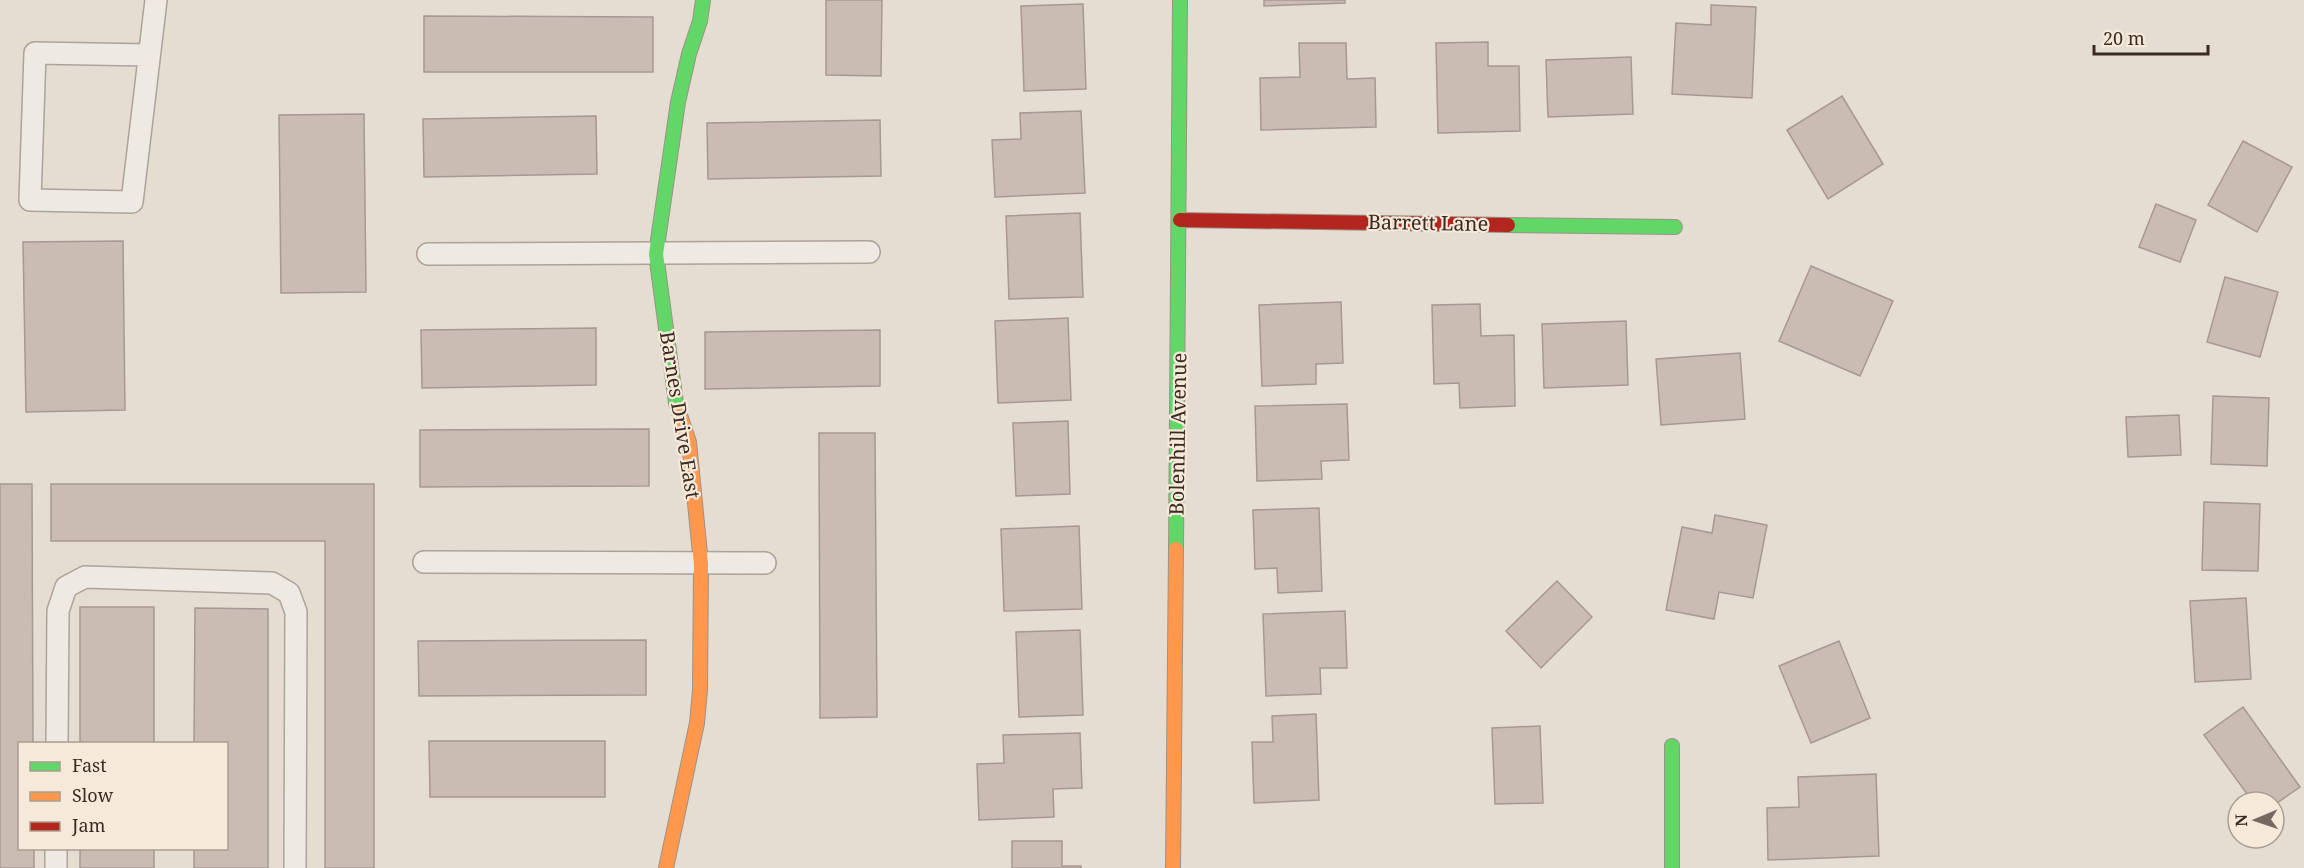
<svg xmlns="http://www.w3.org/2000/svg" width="2304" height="868" viewBox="0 0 2304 868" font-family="'Noto Serif',serif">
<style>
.building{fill:#cabbb3;stroke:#a69991;stroke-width:1.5}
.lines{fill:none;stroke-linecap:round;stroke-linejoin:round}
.lane-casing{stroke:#aca39a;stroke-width:24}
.fast-casing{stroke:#9b928a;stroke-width:16}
.slow-casing{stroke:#9b928a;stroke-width:16}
.jam-casing{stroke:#9b928a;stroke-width:16}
.lane{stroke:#eee9e3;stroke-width:21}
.fast{stroke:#63d668;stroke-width:14}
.slow{stroke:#ff974d;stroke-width:14}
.jam{stroke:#b3261e;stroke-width:14}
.labels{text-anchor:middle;stroke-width:4.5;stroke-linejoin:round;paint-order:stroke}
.street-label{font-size:20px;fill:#3b2a22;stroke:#f5e9da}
</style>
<rect width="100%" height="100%" fill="#e6ddd2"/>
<!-- building -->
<g class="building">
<polygon points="826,0 882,0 881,76 826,75"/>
<polygon points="1264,0 1345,0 1345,3 1264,6"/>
<polygon points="1083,4 1086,89 1024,91 1021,6"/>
<polygon points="1711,5 1756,7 1752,98 1672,94 1676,23 1711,25"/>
<polygon points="424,16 653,17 653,72 424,72"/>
<polygon points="1488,42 1488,66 1519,66 1520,131 1438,133 1436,43"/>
<polygon points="1299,43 1346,43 1347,79 1375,78 1376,127 1261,130 1260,78 1300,77"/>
<polygon points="1631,57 1633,114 1548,117 1546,60"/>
<polygon points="1842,96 1883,164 1828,199 1787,130"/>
<polygon points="1081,111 1085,193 995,197 992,140 1021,139 1020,113"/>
<polygon points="364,114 366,292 281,293 279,115"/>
<polygon points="596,116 597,174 424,177 423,119"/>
<polygon points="880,120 881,176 708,179 707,123"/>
<polygon points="2243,141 2292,167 2257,232 2208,205"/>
<polygon points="2156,204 2196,220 2180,262 2139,247"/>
<polygon points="1080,213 1083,297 1009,299 1006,216"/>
<polygon points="123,241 125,410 26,412 23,242"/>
<polygon points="1811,266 1893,301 1860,376 1779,341"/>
<polygon points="2225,277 2278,292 2260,357 2207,342"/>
<polygon points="1341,302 1343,363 1316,364 1316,384 1262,386 1259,305"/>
<polygon points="1480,304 1481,336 1514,335 1515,406 1460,408 1459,383 1434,384 1432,305"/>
<polygon points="1068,318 1071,400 998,403 995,321"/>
<polygon points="1626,321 1628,385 1544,388 1542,324"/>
<polygon points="596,328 596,385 422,388 421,330"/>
<polygon points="880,330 880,386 705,389 705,332"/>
<polygon points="1740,353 1745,419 1661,425 1656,359"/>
<polygon points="2213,396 2269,398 2267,466 2211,464"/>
<polygon points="1347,404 1349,460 1321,461 1322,479 1257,481 1255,406"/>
<polygon points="2179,415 2181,455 2128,457 2126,417"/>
<polygon points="1068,421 1070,494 1016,496 1013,423"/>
<polygon points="649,429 649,486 420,487 420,430"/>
<polygon points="819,433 875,433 877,717 820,718"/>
<polygon points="0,484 32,484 33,744 20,744 20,848 34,848 34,868 0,868"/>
<polygon points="51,484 374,484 374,868 325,868 325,541 51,541"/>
<polygon points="2204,502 2260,504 2258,571 2202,570"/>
<polygon points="1319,508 1322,591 1278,593 1277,568 1255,569 1253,510"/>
<polygon points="1715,515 1767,525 1753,598 1719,592 1714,619 1666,610 1682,527 1712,533"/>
<polygon points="1079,526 1082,609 1004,611 1001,529"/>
<polygon points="1557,581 1592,617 1541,668 1506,631"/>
<polygon points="2246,598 2251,679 2195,682 2190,601"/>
<rect x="80" y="607" width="74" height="137"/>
<polygon points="195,608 268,609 268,868 194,868 194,848 226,848 226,744 194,744"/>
<polygon points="1345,611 1347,668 1320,668 1321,694 1266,696 1263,614"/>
<polygon points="1080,630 1083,715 1019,717 1016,632"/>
<polygon points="646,640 646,695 419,696 418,641"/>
<polygon points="1839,641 1870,718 1811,743 1779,666"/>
<polygon points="2243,707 2300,787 2274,805 2274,802 2253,802 2204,735"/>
<polygon points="1316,714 1319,800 1254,803 1252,742 1273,742 1272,716"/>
<polygon points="1540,726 1543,803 1495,804 1492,728"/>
<polygon points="1080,733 1082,788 1053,789 1054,817 979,820 977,764 1004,763 1003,735"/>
<polygon points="429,741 605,741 605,797 430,797"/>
<polygon points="1876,774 1879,856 1768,860 1767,808 1799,807 1798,777"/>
<polygon points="1012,841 1062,841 1062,866 1081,866 1081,868 1012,868"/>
<rect x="80" y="848" width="74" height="20"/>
</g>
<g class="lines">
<!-- lane casing -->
<g class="lane-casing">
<g id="lane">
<polyline points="149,55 35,53 30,200 132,202 156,0"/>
<polyline points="428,254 869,252"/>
<polyline points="424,562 765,563"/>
<polyline points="57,744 58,611 66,587 85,577 272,583 289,593 296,612 295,868"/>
<polyline points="56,868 56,848"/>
</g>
</g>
<!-- fast casing -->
<g class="fast-casing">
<g id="fast">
<polyline points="1508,225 1675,227"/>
<polyline points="680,415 676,403 656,254 678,102 689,54 700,21 703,0"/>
<polyline points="1176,549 1180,0"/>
<polyline points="1672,746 1672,868"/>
</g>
</g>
<!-- slow casing -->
<g class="slow-casing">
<g id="slow">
<polyline points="666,868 697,723 700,690 701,564 689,442 680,415"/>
<polyline points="1173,868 1176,549"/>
</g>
</g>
<!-- jam casing -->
<g class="jam-casing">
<polyline id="jam" points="1180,220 1508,225"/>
</g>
<!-- lane -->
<use href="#lane" class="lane"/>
<!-- fast -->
<use href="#fast" class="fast"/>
<!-- slow -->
<use href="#slow" class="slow"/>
<!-- jam -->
<use href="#jam" class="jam"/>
</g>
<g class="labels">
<!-- street labels -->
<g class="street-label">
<text transform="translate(1428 223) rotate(1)" y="7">Barrett Lane</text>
<text transform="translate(680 415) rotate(81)" y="7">Barnes Drive East</text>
<text transform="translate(1178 434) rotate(-89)" y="7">Bolenhill Avenue</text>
</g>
</g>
<!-- legend -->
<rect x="18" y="742" width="210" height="108" fill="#f5e9da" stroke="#ab9d90" stroke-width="1.5"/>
<rect x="30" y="762" width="30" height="9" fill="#63d668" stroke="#ab9d90" stroke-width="1.5"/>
<text x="72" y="772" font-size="18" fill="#3b2a22">Fast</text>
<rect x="30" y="792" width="30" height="9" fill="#ff974d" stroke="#ab9d90" stroke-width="1.5"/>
<text x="72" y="802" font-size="18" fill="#3b2a22">Slow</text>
<rect x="30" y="822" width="30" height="9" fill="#b3261e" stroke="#ab9d90" stroke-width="1.5"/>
<text x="72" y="832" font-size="18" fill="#3b2a22">Jam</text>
<!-- north arrow -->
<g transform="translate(2256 820) rotate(268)"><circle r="28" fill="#f5e9da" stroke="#ab9d90" stroke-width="1.5"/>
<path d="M0-4.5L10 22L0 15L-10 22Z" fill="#776960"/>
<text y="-9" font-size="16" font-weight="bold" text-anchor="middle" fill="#3b2a22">N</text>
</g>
<!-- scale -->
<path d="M2094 45v9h114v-9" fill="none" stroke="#3b2a22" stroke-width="3"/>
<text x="2103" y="45" font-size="18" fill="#3b2a22" stroke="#f5e9da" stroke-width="4.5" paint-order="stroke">20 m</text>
</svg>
